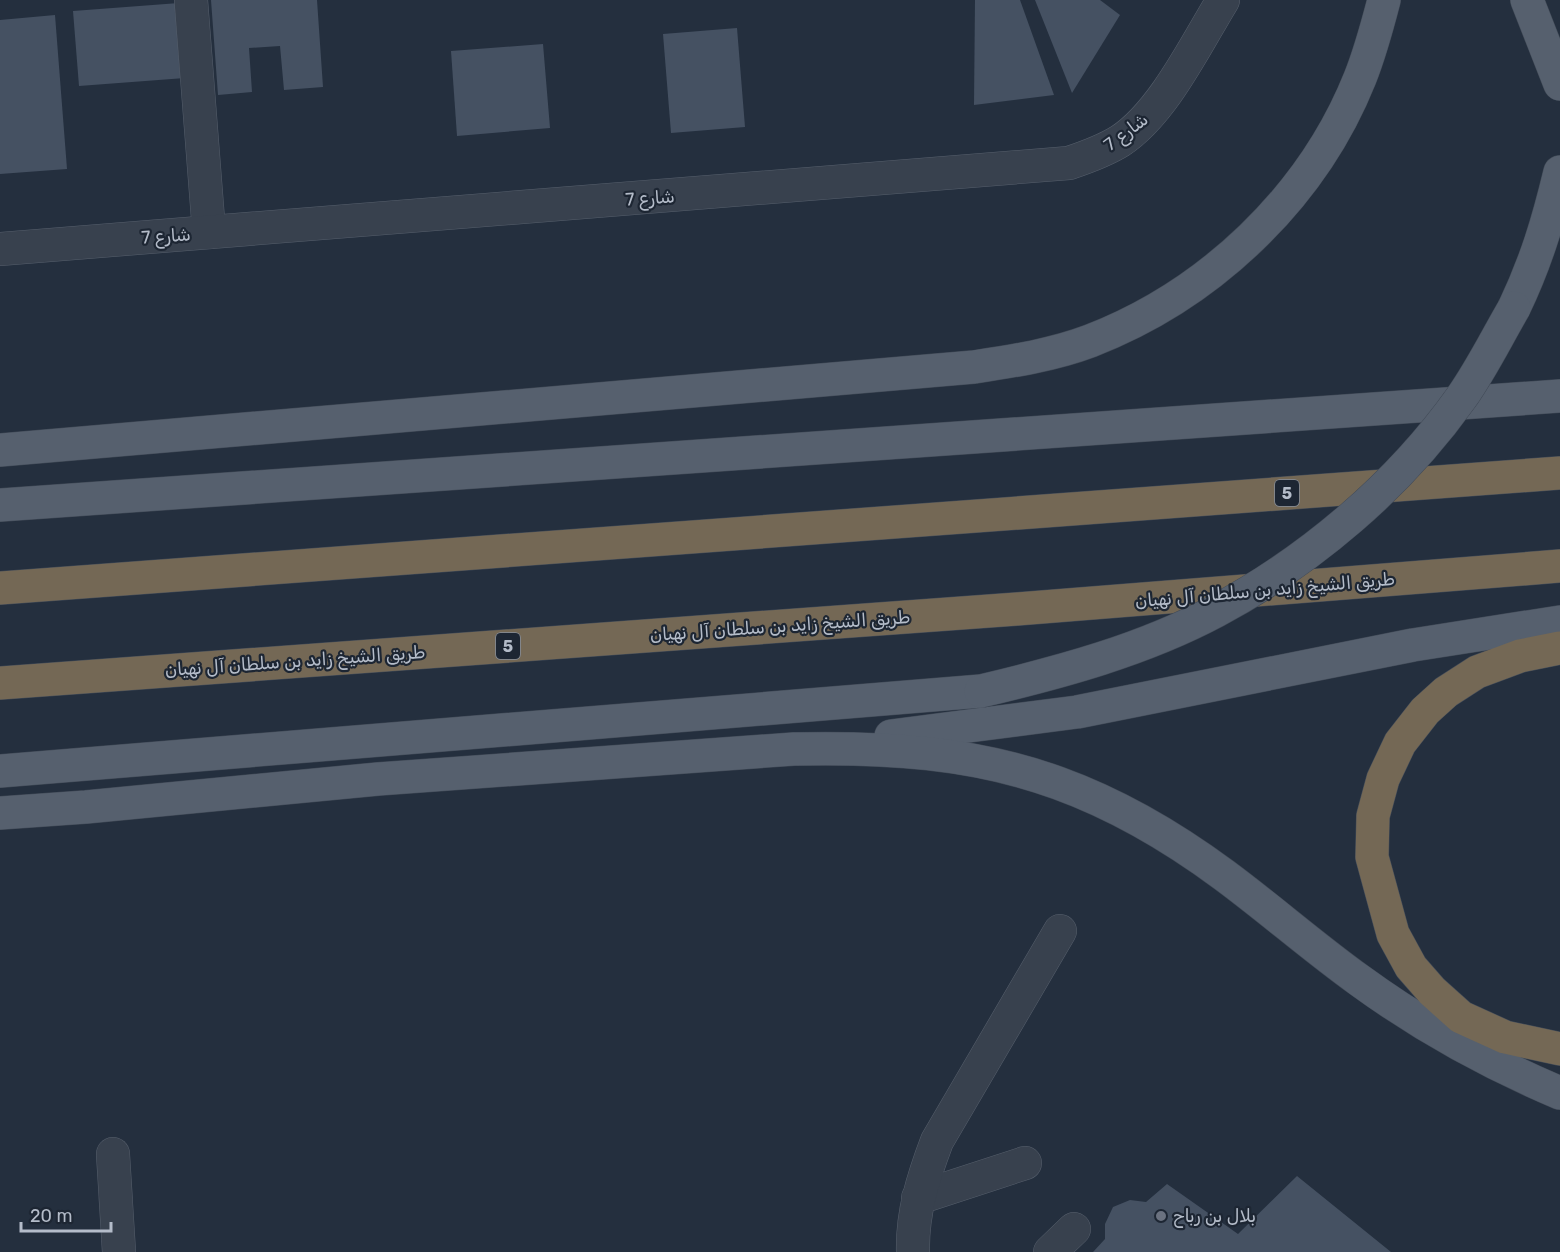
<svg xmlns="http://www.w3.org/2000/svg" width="1560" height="1252" viewBox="0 0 1560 1252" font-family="Rubik,'Noto Sans Arabic',sans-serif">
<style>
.building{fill:#455162}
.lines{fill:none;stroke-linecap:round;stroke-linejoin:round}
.minor-casing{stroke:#565f6c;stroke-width:34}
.major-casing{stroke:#414a57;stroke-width:34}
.highway-casing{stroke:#434c59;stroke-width:34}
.minor{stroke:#38414e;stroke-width:33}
.major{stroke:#56606e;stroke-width:33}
.highway{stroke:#746855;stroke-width:33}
.major-bridge-casing{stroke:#414a57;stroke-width:34;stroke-linecap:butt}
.major-bridge{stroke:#56606e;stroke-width:33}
.worship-dot{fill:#6b7280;stroke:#1d2633;stroke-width:2}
.labels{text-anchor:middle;stroke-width:4.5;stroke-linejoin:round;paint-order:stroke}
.shield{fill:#1d2633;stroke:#878f9c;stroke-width:1.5}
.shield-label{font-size:16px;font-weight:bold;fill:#b4bcc9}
.street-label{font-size:18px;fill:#b4bcc9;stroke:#1d2633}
.poi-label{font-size:18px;fill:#b4bcc9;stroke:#1d2633;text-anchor:start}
</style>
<rect width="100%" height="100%" fill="#242f3e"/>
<!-- building -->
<g class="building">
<polygon points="211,0 317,0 323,87 284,90 280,46 249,48 252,92 218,95"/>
<polygon points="975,0 1020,0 1054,95 974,105"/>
<polygon points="1035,0 1100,0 1120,15 1072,93"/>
<polygon points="179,3 185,78 79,86 73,11"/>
<polygon points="55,15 67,169 0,174 0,20"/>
<polygon points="737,28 745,127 671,133 663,34"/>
<polygon points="543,44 550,128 457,136 451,51"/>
<polygon points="1297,1176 1391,1252 1093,1252 1105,1239 1105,1224 1113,1207 1130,1200 1146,1202 1167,1184 1238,1234"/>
</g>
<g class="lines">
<!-- minor casing -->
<g class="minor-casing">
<g id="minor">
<polyline points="191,0 209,232"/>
<path d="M0 249 1069 163C1087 157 1104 151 1120 141 1163 113 1196 44 1223 0"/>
<polyline points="113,1154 119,1252"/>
<polyline points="918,1198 1025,1163"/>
<path d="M913 1252C912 1213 923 1178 937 1141L1060 931"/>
<polyline points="1050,1252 1074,1229"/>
</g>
</g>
<!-- major casing -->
<g class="major-casing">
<g id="major">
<polyline points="1527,0 1560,84"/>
<path d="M1514 308C1536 262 1548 222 1560 172"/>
<path d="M0 450 974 367C1013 361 1053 355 1090 341 1209 295 1312 198 1360 78 1370 53 1377 27 1384 0"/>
<polyline points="0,505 1560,396"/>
<polyline points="891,736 1077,712 1413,645 1560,622"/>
<polyline points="0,771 981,691"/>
<path d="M0 813 86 807 378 779 794 749C884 747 973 752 1058 783 1116 804 1174 838 1224 875 1270 909 1313 947 1359 980 1422 1026 1489 1063 1560 1093"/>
</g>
</g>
<!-- highway casing -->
<g class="highway-casing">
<g id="highway">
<polyline points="0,588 1560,473"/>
<polyline points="1560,648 1520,656 1477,672 1446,692 1425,711 1400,743 1383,779 1373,816 1372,857 1393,934 1411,967 1432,991 1461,1017 1505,1037 1560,1049"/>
<polyline points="0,683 1017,609 1560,566"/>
</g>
</g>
<!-- minor -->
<use href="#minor" class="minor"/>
<!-- major -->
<use href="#major" class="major"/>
<!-- highway -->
<use href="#highway" class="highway"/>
<!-- major-bridge casing -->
<g class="major-bridge-casing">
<path id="major-bridge" d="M981 691C1061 672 1143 650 1216 611 1311 560 1399 485 1461 398 1481 370 1497 337 1514 308"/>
</g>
<!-- major-bridge -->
<use href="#major-bridge" class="major-bridge"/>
</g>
<!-- markers -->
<circle class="worship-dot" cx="1161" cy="1216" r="6"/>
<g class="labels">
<!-- shield labels -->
<g class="shield">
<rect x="1275" y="480" width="24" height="26" rx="4.5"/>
<rect x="496" y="633" width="24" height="26" rx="4.5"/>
</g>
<g class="shield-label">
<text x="1287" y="499">5</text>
<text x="508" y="652">5</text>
</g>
<!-- street labels -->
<g class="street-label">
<text transform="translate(1126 132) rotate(-37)" y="6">شارع 7</text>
<text transform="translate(650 198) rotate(-4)" y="6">شارع 7</text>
<text transform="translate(166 236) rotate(-4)" y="6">شارع 7</text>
<text transform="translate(1265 590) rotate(-5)" y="6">طريق الشيخ زايد بن سلطان آل نهيان</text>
<text transform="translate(780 626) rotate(-4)" y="6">طريق الشيخ زايد بن سلطان آل نهيان</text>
<text transform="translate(295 661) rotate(-4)" y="6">طريق الشيخ زايد بن سلطان آل نهيان</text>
</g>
<!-- poi labels -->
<g class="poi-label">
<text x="1173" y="1222">بلال بن رباح</text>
</g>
</g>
<!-- scale -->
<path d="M21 1222v9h90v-9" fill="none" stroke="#b4bcc9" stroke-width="3"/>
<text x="30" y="1222" font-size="18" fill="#b4bcc9" stroke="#1d2633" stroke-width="4.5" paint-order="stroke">20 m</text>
</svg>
